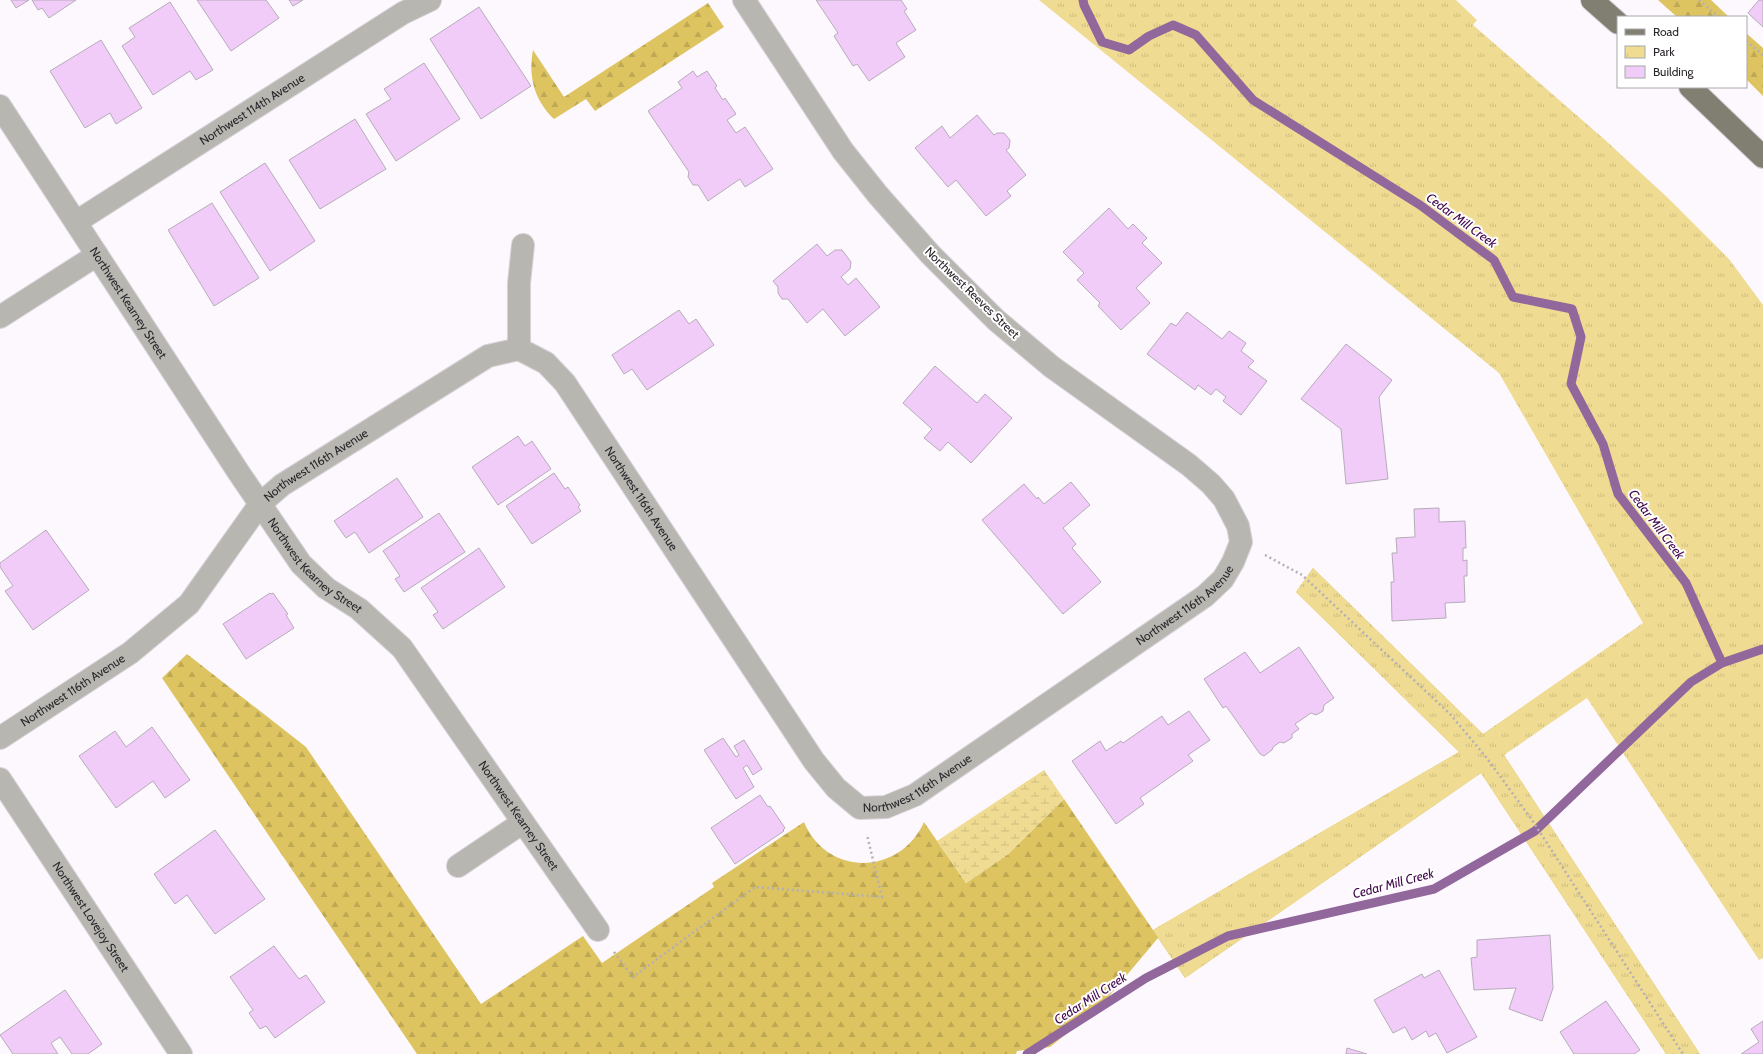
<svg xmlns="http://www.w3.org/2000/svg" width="1763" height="1054" viewBox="0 0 1763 1054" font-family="Cabin,sans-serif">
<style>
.forest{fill:url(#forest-firs)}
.wetland{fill:url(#wetland-marsh)}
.park{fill:url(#park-tufts)}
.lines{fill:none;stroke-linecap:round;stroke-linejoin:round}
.stream{stroke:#92679c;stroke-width:9}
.building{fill:#f1ccf9;stroke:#b6acb9}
.minor-casing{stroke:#d7d2d8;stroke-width:24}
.major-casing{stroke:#d7d2d8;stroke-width:24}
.path{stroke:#b4afb5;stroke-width:2.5;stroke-dasharray:2 3;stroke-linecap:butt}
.minor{stroke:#b8b6b0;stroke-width:22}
.major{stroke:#817e72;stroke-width:22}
.labels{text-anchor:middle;stroke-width:4;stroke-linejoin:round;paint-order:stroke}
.street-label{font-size:12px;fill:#2a262b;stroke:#fff}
.water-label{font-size:13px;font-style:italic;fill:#42084d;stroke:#fff}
</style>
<defs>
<pattern id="forest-firs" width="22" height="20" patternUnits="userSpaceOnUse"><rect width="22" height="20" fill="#ddc461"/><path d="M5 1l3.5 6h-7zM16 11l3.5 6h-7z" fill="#bea854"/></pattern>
<pattern id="wetland-marsh" width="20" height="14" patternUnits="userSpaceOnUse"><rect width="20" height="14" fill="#efdc92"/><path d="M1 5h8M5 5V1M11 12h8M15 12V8" fill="none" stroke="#cdbd7e"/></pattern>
<pattern id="park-tufts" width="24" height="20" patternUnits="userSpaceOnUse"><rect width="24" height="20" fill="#efdc92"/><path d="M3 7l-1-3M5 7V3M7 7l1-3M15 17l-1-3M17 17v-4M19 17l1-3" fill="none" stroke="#cdbd7e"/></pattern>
</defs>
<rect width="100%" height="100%" fill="#fdf8fe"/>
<!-- forest -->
<g class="forest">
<polygon points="1658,0 1711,0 1729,17 1677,17"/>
<path d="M708 3 724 27 595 111 586 99 554 119C534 100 528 76 533 50L564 97Z"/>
<polygon points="1746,33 1763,48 1763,96 1746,79"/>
<path d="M1313 568 1483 734 1571 674 1504 755 1700 1054H1666L1481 773 1185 978 1158 938 1100 1007 1050 1047 1017 1051 1016 1054H417L162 678 187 654 306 747 481 1004 583 936 602 963 714 887 712 883 804 822C827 877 900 876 924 822L966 883 1007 855 1064 799 1153 930 1459 752 1296 592Z"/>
</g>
<!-- wetland -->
<polygon class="wetland" points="1044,770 1064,799 1007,855 966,883 937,841"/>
<!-- park -->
<polygon class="park" points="1039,0 1456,0 1477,20 1473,25 1604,139 1668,198 1729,259 1763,305 1763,958 1759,960 1587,698 1504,755 1700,1054 1666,1054 1481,773 1185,978 1153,930 1459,752 1296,592 1313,568 1483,734 1643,623 1499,373"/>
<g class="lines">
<!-- stream -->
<g class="stream">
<polyline points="1083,0 1084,5 1102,42 1129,50 1149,36 1173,25 1196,35 1253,100 1420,205 1494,260 1513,297 1572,309 1581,337 1571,384 1603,444 1618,494 1686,583 1722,663"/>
<polyline points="1027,1054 1146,978 1228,936 1434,889 1535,831 1691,682 1722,663 1763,649"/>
</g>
</g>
<!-- building -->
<g class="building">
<polygon points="11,0 29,0 16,8"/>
<polygon points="32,0 76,0 49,18 42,8 38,10"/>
<polygon points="197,0 266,0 279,18 231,51"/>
<polygon points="289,0 303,0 293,6"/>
<polygon points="816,0 901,0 907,9 904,11 916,30 896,43 905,57 869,81 857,64 853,66 834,36 838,33"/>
<polygon points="1759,0 1763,0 1763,27 1748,13"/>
<polygon points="170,2 213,70 196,80 190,71 153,95 122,46 135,37 129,28"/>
<polygon points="479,7 531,86 481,119 430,39"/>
<polygon points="101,40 142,108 116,124 110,113 85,128 50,71"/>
<polygon points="424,63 460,119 396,161 366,114 391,99 384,89"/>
<polygon points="693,71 697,77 707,71 717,86 715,88 723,100 725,98 736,114 727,120 736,133 745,127 773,169 745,187 740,179 708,201 698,185 693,185 688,177 689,172 648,111 682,88 678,82"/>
<polygon points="977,115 994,135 997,133 1004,133 1010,140 1009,148 1006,150 1026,175 1007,191 1011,196 986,216 956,180 948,187 915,148 942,126 950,138"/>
<polygon points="355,119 386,169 320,209 289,160"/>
<polygon points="265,163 315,241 270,271 220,192"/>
<polygon points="212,203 259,278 214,306 168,230"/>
<polygon points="1109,208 1128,229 1133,224 1147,238 1142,243 1162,263 1136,288 1150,303 1121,330 1098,306 1100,303 1077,280 1084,273 1063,252"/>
<polygon points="817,244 827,256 835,250 842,250 851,262 850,269 841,277 848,285 856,278 880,307 845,336 823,309 807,323 788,299 782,299 778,293 778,287 773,281"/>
<polygon points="679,310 689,324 696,319 714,345 647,390 632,369 624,374 612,355"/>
<polygon points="1187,312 1222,339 1229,331 1246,343 1241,351 1254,361 1248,367 1267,381 1241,415 1223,401 1226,397 1216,389 1211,395 1198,385 1195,390 1147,354 1171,323 1176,326"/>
<polygon points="1346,344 1392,380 1379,397 1388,479 1346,484 1341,429 1301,399"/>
<polygon points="935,366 977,403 985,394 1012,418 971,463 948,442 940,451 924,438 932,429 903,403"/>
<polygon points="518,436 525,446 532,441 551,469 498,505 472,467"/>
<polygon points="554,473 565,489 568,487 580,505 578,507 581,511 532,544 506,506"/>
<polygon points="397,478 423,517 369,553 355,532 346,538 334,521"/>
<polygon points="1071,482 1090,505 1063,528 1076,544 1072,548 1101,582 1063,614 982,520 1024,484 1037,499 1038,497 1044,504"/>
<polygon points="1439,508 1439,522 1465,521 1466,548 1463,548 1463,561 1467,560 1467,576 1464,576 1465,602 1445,603 1446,618 1392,621 1391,582 1394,582 1392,553 1397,553 1396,538 1415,537 1414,509"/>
<polygon points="439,513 465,552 404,592 395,579 400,576 383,551"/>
<polygon points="46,530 89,590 33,630 5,591 13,586 0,567 0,563"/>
<polygon points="479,548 505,587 443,629 433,615 438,612 421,588"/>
<polygon points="270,593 271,594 273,593 288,614 286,615 294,628 246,659 223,624"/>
<polygon points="1299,647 1334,698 1324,705 1323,711 1316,715 1311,713 1295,724 1299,729 1292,734 1292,738 1284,743 1280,742 1273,747 1272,750 1264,756 1260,754 1226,706 1223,708 1204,679 1245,652 1260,673"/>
<polygon points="1189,711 1210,740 1188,755 1193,761 1140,798 1144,804 1116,824 1072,761 1100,741 1106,751 1121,741 1123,743 1162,716 1168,725"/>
<polygon points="152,727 190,780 165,798 153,781 116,808 79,756 115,731 126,747"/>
<polygon points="723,738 736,757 739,755 734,746 744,740 762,769 753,775 747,765 743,768 754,787 736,799 704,750"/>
<polygon points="760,795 768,807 770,806 785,828 783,830 784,831 735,864 711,828"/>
<polygon points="215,830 265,899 215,934 187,895 175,904 154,874"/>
<polygon points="1550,935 1553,988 1542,1021 1509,1009 1516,988 1474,990 1471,958 1477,957 1477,940"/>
<polygon points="274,946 299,979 306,975 325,1002 275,1038 266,1026 260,1029 249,1013 253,1010 230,977"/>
<polygon points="1439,970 1477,1037 1447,1053 1436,1033 1429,1037 1426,1031 1412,1040 1405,1027 1393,1033 1374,1000 1422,974 1424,978"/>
<polygon points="65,990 102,1044 88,1054 72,1054 60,1037 51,1043 58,1054 13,1054 0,1035"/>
<polygon points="1606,1001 1640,1050 1634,1054 1574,1054 1560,1032"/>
<polygon points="1763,1021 1763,1054 1741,1054 1759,1042 1751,1029"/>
<polygon points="1347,1048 1367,1054 1346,1054"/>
</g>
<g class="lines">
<!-- minor casing -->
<g class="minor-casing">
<g id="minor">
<path id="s1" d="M0 106 239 473 301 564 326 588 359 609 402 648 598 930"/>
<path id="s2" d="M76 222 403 13 430 0"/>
<polyline points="0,317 97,255"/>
<polyline points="519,349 519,283 523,245"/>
<path id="s3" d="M0 738 130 653 189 604 260 504 282 485 488 356 519 349 546 363 565 383 814 761 836 788 860 808 886 807 915 795 1205 596 1223 579 1233 562 1241 542 1238 526 1224 499 1211 484 1189 465 1052 367 996 320 930 254 878 195 843 151 744 0"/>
<path id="s4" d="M0 779 181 1054"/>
<polyline points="458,866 522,823"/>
</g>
</g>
<!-- major casing -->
<g class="major-casing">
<g id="major">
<polyline points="1592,0 1618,23"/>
<polyline points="1690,87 1763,157"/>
</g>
</g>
<!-- path -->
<g class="path">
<polyline points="1699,0 1719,17"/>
<polyline points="1746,41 1763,55"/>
<polyline points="1265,555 1302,575 1450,714 1486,757 1532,820 1683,1054"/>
<polyline points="614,952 633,977 755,887 882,897 867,835"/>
</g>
<!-- minor -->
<use href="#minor" class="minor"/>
<!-- major -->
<use href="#major" class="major"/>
</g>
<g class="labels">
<!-- street labels -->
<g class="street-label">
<text dy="4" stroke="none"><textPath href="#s2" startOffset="209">Northwest 114th Avenue</textPath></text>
<text transform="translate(972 293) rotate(44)" y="4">Northwest Reeves Street</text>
<text dy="4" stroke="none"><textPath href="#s1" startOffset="235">Northwest Kearney Street</textPath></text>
<text dy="4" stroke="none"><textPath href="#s3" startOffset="423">Northwest 116th Avenue</textPath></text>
<text dy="4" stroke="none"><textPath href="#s3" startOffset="855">Northwest 116th Avenue</textPath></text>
<text dy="4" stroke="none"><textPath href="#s1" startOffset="559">Northwest Kearney Street</textPath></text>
<text dy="4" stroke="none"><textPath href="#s3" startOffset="1623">Northwest 116th Avenue</textPath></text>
<text dy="4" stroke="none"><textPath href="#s3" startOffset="87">Northwest 116th Avenue</textPath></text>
<text dy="4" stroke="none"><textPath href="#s3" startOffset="1299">Northwest 116th Avenue</textPath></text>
<text dy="4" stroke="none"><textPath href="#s1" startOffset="884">Northwest Kearney Street</textPath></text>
<text dy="4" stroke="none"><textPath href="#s4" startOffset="165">Northwest Lovejoy Street</textPath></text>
</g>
<!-- water labels -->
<g class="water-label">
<text transform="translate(1462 220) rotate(36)" y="5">Cedar Mill Creek</text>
<text transform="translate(1657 524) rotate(53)" y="5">Cedar Mill Creek</text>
<text transform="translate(1393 883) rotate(-15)" y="5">Cedar Mill Creek</text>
<text transform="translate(1090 998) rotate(-33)" y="5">Cedar Mill Creek</text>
</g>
</g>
<!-- legend -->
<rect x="1617" y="16" width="130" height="72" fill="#ffffff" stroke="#aaa8aa"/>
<rect x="1625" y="29" width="20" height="6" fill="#817e72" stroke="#aaa8aa"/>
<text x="1653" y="36" font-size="12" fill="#2a262b">Road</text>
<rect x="1625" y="46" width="20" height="12" fill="url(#park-tufts)" stroke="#aaa8aa"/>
<text x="1653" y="56" font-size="12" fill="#2a262b">Park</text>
<rect x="1625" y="66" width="20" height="12" fill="#f1ccf9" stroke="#aaa8aa"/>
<text x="1653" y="76" font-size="12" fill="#2a262b">Building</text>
</svg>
